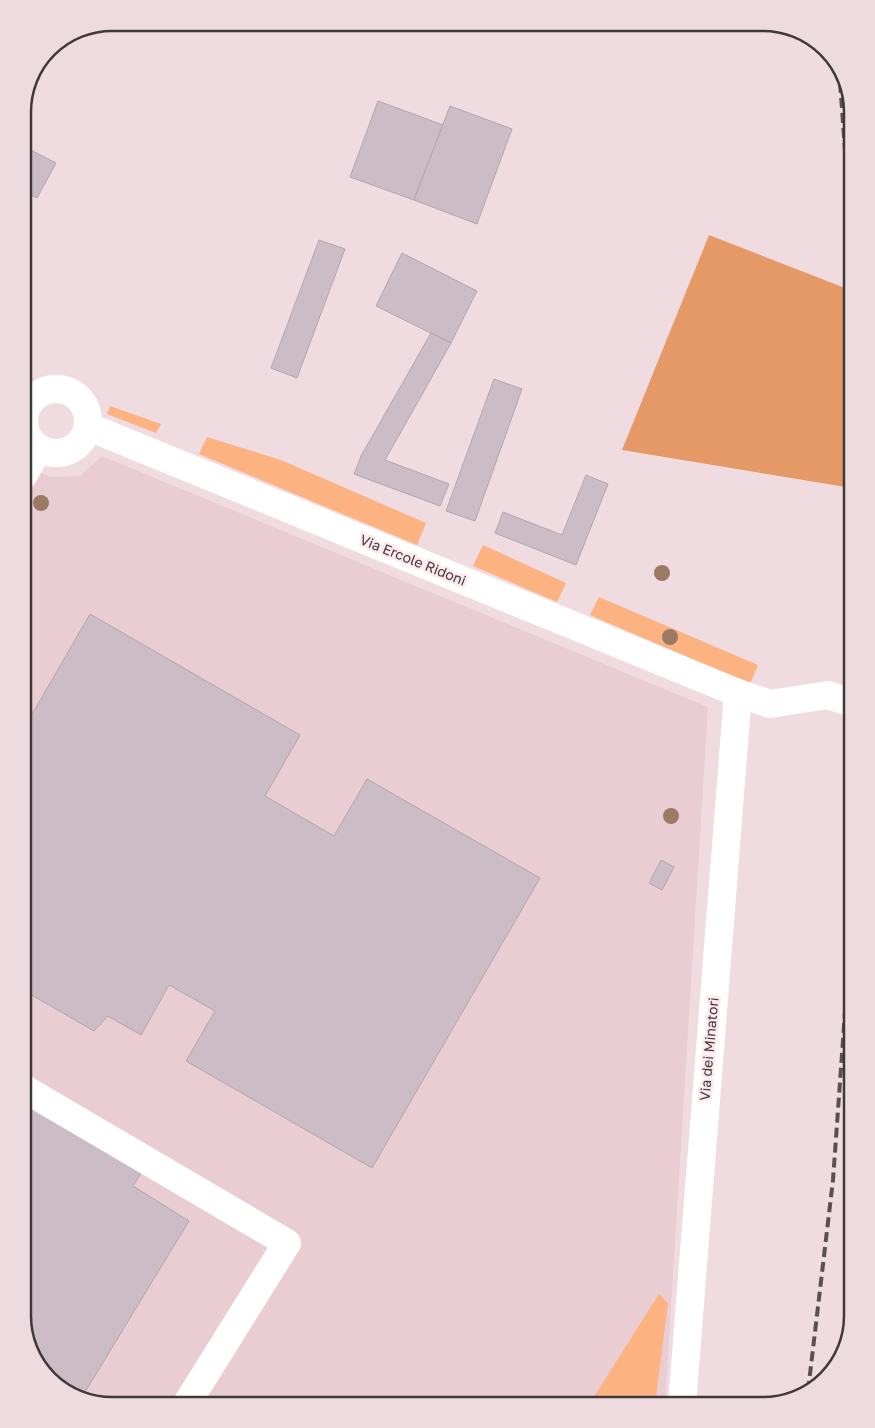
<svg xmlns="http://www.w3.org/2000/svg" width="875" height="1428" viewBox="0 0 875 1428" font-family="'Golos Text',sans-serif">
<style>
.built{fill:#e9cdd2}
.green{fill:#fdb282}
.forest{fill:#e59966}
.building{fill:#ccbcc5;stroke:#b4a4ad}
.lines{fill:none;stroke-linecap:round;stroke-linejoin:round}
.path{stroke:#b3a3a6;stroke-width:3;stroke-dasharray:4 2.5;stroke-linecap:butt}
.minor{stroke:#fff;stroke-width:28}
.rail{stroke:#595051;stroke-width:4;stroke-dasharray:10 5;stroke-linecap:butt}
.tree{fill:#9c7965}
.labels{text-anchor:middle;stroke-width:5;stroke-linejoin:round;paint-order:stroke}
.street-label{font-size:14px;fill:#40393a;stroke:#fde9ed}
.rim{fill:none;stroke:#40393a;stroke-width:2.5}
</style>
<rect width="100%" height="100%" fill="#f0dce0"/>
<!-- built -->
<polygon class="built" points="102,456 708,707 665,1405 107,1405 63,1390 32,1356 23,1315 23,464 50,477 80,476"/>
<!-- green -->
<g class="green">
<polygon points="110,406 161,424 156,433 107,414"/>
<polygon points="207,437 281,460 426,523 417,545 199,454"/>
<polygon points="483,545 566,583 557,602 473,566"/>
<polygon points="599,597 758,665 750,684 590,615"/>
<polygon points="659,1294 668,1303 655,1405 590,1405 590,1403"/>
</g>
<!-- forest -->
<polygon class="forest" points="709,235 845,288 846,487 622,450"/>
<!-- building -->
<g class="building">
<polygon points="378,101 443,125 414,200 350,177"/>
<polygon points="450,106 512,129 477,224 414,200"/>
<polygon points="23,146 56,163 37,198 23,191"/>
<polygon points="319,240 345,249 297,378 271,368"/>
<polygon points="402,253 477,291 451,343 376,306"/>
<polygon points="431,333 451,343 385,460 449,484 440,506 354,474 361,456"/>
<polygon points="494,379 522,389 475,521 446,511"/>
<polygon points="586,475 608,484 576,565 495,533 503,512 562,535"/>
<polygon points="90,614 300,735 265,796 334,836 367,779 540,878 372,1168 186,1061 215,1011 169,985 141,1035 108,1016 94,1031 23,990 23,730"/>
<polygon points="661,860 674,867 662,890 649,883"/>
<polygon points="23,1097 143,1170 133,1186 189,1221 82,1397 63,1390 32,1356 22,1316"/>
</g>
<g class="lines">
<!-- path -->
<polyline class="path" points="23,373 45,390"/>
<!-- minor -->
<g class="minor">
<circle cx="56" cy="421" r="32"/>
<polyline points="89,427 738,693 770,704 828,695 852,703"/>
<polyline points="23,476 39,448"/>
<polyline points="23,1088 287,1243 186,1405"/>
<polyline points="682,1405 738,693"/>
</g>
<!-- rail -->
<g class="rail">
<polyline points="839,68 852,246"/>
<polyline points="808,1391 833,1180 852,914"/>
</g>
</g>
<!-- trees -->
<g class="tree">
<circle cx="41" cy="503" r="8"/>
<circle cx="662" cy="573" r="8"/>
<circle cx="670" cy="637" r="8"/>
<circle cx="671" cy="816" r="8"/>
</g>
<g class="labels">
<!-- street labels -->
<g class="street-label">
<text transform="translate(413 560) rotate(22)" y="5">Via Ercole Ridoni</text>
<text transform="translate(709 1049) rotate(-85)" y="5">Via dei Minatori</text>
</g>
</g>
<!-- crop -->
<path d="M0 0H875V1428H0ZM112 31H763A81 81 0 0 1 844 112V1316A81 81 0 0 1 763 1397H112A81 81 0 0 1 31 1316V112A81 81 0 0 1 112 31Z" fill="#eedbdf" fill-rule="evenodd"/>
<path class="rim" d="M112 31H763A81 81 0 0 1 844 112V1316A81 81 0 0 1 763 1397H112A81 81 0 0 1 31 1316V112A81 81 0 0 1 112 31Z"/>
</svg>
